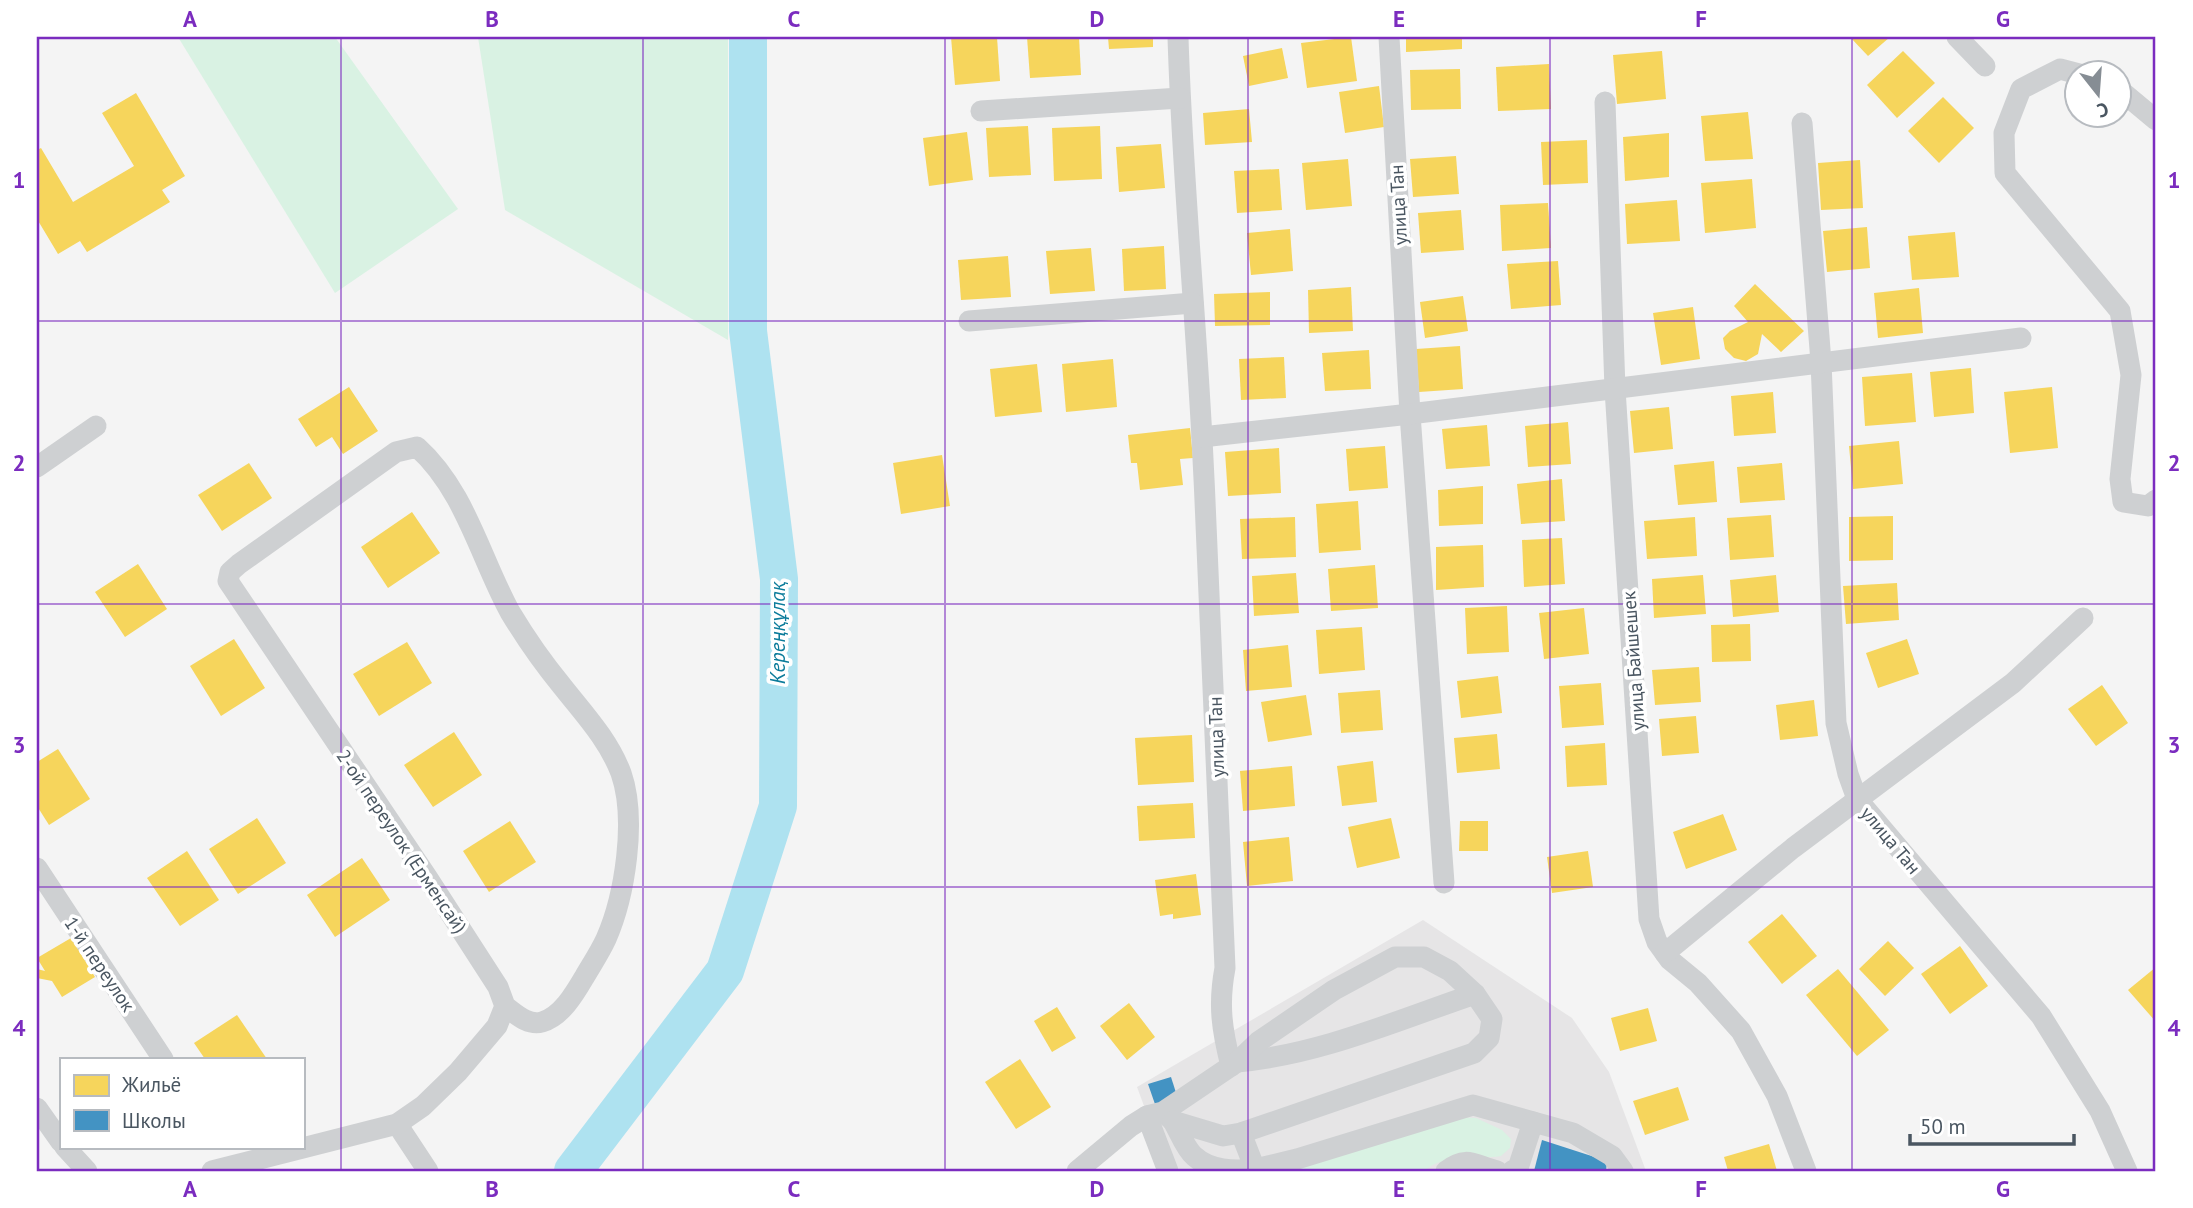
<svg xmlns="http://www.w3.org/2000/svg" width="2193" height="1208" viewBox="0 0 2193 1208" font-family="'PT Sans',sans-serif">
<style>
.education{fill:#e6e5e6}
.green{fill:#d9f2e3}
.homes{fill:#f6d55c}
.schools{fill:#4393c3}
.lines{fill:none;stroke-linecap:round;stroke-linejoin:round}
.river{stroke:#aee2f0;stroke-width:38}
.minor{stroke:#ced0d2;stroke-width:21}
.grid{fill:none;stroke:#7b2cbf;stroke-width:2;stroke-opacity:0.55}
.labels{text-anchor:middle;stroke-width:7;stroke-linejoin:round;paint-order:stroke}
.street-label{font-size:19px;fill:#4a5661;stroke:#fff}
.water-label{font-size:21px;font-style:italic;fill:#0c7c9b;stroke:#fff}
.neatline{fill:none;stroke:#7b2cbf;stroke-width:2.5}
.grid-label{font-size:23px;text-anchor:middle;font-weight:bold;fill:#7b2cbf}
</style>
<rect width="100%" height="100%" fill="#f4f4f4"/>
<!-- education -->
<polygon class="education" points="1423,920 1572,1018 1609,1072 1646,1171 1168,1171 1137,1087"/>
<!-- green -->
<g class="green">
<polygon points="178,37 335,37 458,209 335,293"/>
<polygon points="478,37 728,37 728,340 505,210"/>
<path d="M1452 1117 1476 1118 1502 1130 1511 1139 1510 1148 1501 1156C1475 1160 1445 1153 1424 1171H1288Z"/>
</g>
<!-- homes -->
<g class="homes">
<polygon points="951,37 997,37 1000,81 955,85"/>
<polygon points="1027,37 1079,37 1081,75 1030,78"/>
<polygon points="1108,37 1153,37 1153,47 1109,49"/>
<polygon points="1351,37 1357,81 1307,88 1301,43"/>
<polygon points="1406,37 1462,37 1462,49 1406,52"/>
<polygon points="1850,37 1890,37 1868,56"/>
<polygon points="1282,48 1288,78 1249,86 1243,56"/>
<polygon points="1662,51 1666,99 1617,104 1613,55"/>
<polygon points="1903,51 1935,83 1897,118 1867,85"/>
<polygon points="1549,64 1551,109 1498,111 1496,67"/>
<polygon points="1460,69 1461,109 1411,110 1410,70"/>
<polygon points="1379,86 1384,127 1345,133 1339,92"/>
<polygon points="136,93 185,176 162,190 170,202 87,252 80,241 58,254 37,219 37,150 41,148 73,202 134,166 102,113"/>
<polygon points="1943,97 1974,128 1939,163 1908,131"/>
<polygon points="1249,109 1252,142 1205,145 1203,113"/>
<polygon points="1748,112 1753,159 1705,161 1701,116"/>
<polygon points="1028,126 1031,175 989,177 986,128"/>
<polygon points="1100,126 1102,179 1054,181 1052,128"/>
<polygon points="967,132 973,180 929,186 923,138"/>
<polygon points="1669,133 1669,177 1625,181 1623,137"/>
<polygon points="1587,140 1588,183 1543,185 1541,142"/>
<polygon points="1161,144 1165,188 1119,192 1116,147"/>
<polygon points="1456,156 1459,194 1413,197 1410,159"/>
<polygon points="1348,159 1352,206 1306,210 1302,163"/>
<polygon points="1860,160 1863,208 1821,210 1818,163"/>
<polygon points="1279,169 1282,210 1237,213 1234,171"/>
<polygon points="1752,179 1756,228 1705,233 1701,183"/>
<polygon points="1677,200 1680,241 1627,244 1625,204"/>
<polygon points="1548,203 1551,248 1502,251 1500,205"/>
<polygon points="1461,210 1464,250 1421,253 1418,213"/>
<polygon points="1867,227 1870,268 1827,272 1823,231"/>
<polygon points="1290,229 1293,271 1251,275 1247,233"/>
<polygon points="1955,232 1959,277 1912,280 1908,236"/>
<polygon points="1164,246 1166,289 1124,291 1122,249"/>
<polygon points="1091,248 1095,291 1050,294 1046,251"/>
<polygon points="1008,256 1011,297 961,300 958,260"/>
<polygon points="1558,261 1561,305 1511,309 1507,264"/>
<polygon points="1755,284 1804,331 1781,352 1762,334 1758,354 1746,361 1734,358 1725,349 1723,338 1730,331 1748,322 1734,306"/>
<polygon points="1351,287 1353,331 1309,333 1308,290"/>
<polygon points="1919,288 1923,333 1878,338 1874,293"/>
<polygon points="1270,292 1270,325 1215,326 1214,294"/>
<polygon points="1463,296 1468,331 1425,338 1420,302"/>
<polygon points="1693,307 1700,359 1661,365 1653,313"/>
<polygon points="1460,346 1463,389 1419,392 1416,349"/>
<polygon points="1369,350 1371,389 1325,391 1322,353"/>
<polygon points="1284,357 1286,398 1241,400 1239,359"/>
<polygon points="1113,359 1117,407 1066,412 1062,364"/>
<polygon points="1037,364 1042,412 995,417 990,369"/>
<polygon points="1971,368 1974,413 1934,417 1930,372"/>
<polygon points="1912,373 1916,422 1865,426 1862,377"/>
<polygon points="349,387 378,431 343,454 332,437 316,447 298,419"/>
<polygon points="2052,387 2058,448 2010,453 2004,392"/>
<polygon points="1773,392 1776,433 1734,436 1731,396"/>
<polygon points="1669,407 1673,449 1634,453 1630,411"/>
<polygon points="1568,422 1571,464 1528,467 1525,426"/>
<polygon points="1487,425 1490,466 1446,469 1442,429"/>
<polygon points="1190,428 1193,458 1180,459 1183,485 1140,490 1137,463 1131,463 1128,435"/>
<polygon points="1899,441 1903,484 1853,489 1849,446"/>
<polygon points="1385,446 1388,488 1349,491 1346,449"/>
<polygon points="1279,448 1281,493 1228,496 1225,452"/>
<polygon points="942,455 950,506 901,514 893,463"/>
<polygon points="1714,461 1717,502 1678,505 1674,465"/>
<polygon points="249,463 272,498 222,531 198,495"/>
<polygon points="1782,463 1785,500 1740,503 1737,467"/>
<polygon points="1562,479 1565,521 1521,524 1517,484"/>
<polygon points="1483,486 1483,524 1439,526 1438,490"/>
<polygon points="1358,501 1361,550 1319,553 1316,504"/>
<polygon points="412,512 440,553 388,588 361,547"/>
<polygon points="1771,515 1774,557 1730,560 1727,518"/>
<polygon points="1893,516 1893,560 1849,561 1849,517"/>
<polygon points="1295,517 1296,557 1242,559 1240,519"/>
<polygon points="1695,517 1697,556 1647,559 1644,521"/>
<polygon points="1562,538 1565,584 1524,587 1522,540"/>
<polygon points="1483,545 1484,587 1436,590 1436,547"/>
<polygon points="138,564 167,609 125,637 95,592"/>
<polygon points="1375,565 1378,608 1331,611 1328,569"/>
<polygon points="1296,573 1299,613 1254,616 1252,576"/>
<polygon points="1703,575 1706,614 1654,618 1652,579"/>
<polygon points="1776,575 1779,612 1733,617 1730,580"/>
<polygon points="1897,583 1899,620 1846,624 1843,586"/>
<polygon points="1507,606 1509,652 1467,654 1465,608"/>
<polygon points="1584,608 1589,654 1544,659 1539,613"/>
<polygon points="1750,624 1751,661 1712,662 1711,625"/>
<polygon points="1362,627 1365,670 1319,674 1316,630"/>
<polygon points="234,639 265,688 221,716 190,666"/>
<polygon points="1907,639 1919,674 1878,688 1866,653"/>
<polygon points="407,642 432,683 379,716 353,674"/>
<polygon points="1288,645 1292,687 1246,691 1243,650"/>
<polygon points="1699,667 1701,702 1655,705 1652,670"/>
<polygon points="1498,676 1502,713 1461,718 1457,681"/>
<polygon points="1601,683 1604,725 1562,728 1559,686"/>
<polygon points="2102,685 2128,723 2096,746 2068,709"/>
<polygon points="1380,690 1383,730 1341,733 1338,693"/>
<polygon points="1306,695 1312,735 1268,742 1261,702"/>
<polygon points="1814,700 1818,736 1780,740 1776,705"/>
<polygon points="1696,716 1699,753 1662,756 1659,719"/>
<polygon points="454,732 482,775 433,807 404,765"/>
<polygon points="1497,734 1500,769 1457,773 1454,738"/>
<polygon points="1192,735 1194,782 1138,785 1135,738"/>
<polygon points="1605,743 1607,785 1567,787 1565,746"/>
<polygon points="58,749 90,799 49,825 37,806 37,762"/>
<polygon points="1373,761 1377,802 1342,806 1337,766"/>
<polygon points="1292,766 1295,806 1243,811 1240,771"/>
<polygon points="1193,803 1195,838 1139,841 1137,806"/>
<polygon points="1723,814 1737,850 1686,869 1673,832"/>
<polygon points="257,818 286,863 238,894 209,849"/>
<polygon points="1391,818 1400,858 1357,868 1348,827"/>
<polygon points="510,821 536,862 489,892 463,851"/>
<polygon points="1460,821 1488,821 1488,851 1459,851"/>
<polygon points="1289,837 1293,881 1247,886 1243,842"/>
<polygon points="187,851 219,900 180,926 147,878"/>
<polygon points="1588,851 1593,887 1552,893 1547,857"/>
<polygon points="362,858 390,900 335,937 307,895"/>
<polygon points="1196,874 1201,915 1173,919 1173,914 1160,916 1155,880"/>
<polygon points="1782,914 1817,956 1782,984 1748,942"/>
<polygon points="71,938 95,977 62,997 52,981 37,978 37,969 45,971 37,958"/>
<polygon points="1888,941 1914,968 1885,996 1859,969"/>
<polygon points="1960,946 1988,986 1950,1014 1921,974"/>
<polygon points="2156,967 2156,1022 2128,990"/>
<polygon points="1838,969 1889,1030 1857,1056 1806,995"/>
<polygon points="1129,1003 1155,1037 1127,1060 1100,1026"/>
<polygon points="1057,1007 1076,1038 1052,1052 1034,1021"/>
<polygon points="1648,1008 1657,1041 1620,1051 1611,1018"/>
<polygon points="237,1015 267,1059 205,1059 194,1043"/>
<polygon points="1020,1059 1051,1107 1016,1129 985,1082"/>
<polygon points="1678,1087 1689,1120 1645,1135 1633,1101"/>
<polygon points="1769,1144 1777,1171 1728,1171 1724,1157"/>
</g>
<!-- schools -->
<g class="schools">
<polygon points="1171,1077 1178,1099 1156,1107 1148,1084"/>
<polygon points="1542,1140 1607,1161 1606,1171 1534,1171"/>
</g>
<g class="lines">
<!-- river -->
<polyline class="river" points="573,1171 725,971 778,806 779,579 748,331 748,37"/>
<!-- minor -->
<g class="minor">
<path d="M1178 37C1182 171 1195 305 1202 439 1211 615 1218 791 1225 968 1218 1005 1222 1030 1231 1066"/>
<polyline points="1389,37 1410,414 1444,883"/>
<polyline points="1957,37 1985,66"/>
<polyline points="2079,74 2060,69 2021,89 2004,133 2005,173 2120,311 2131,375 2120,479 2123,502 2148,506 2156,500"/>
<polyline points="2120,90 2156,120"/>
<polyline points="1605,102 1615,389 1649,919 1657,942 1670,960 1698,983 1741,1031 1777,1096 1806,1171"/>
<polyline points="981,111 1180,98"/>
<polyline points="1802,123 1821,362 1836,723 1848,774 1857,799 2041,1016 2100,1111 2127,1171"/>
<polyline points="969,321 1193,303"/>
<polyline points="1202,437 1410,414 2021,338"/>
<polyline points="37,467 96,426"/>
<polyline points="37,868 163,1059"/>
<polyline points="1665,953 1793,848 2013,683 2083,618"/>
<path d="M1237 1062C1319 1055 1398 1020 1475 994"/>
<polyline points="37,1108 61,1142"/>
<polyline points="1147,1116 1163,1112 1237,1062 1258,1042 1334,990 1395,957 1424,957 1450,971 1475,994 1492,1019 1489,1038 1474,1053 1241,1133 1223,1136 1173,1121 1163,1112"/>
<path d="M1173 1121C1179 1131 1185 1148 1194 1156 1210 1171 1234 1171 1255 1169"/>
<polyline points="397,1124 428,1171"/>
<polyline points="1241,1133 1255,1169 1297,1159 1473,1105 1573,1133 1612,1156 1623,1171"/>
<polyline points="65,1147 87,1171"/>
<path d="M212 1171 397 1124 423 1106 458 1072 497 1026 505 1006 498 987 427 877 228 581 230 572 239 564 396 452 417 447C465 490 480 557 510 612 525 637 543 663 562 686 584 714 608 739 621 773 637 819 625 896 606 939 600 952 592 964 585 976 575 993 562 1016 542 1022 528 1026 516 1014 505 1006"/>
<polyline points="1077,1171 1131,1126 1147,1116 1168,1171"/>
<path d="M1446 1171C1467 1155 1474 1165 1497 1171"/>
<polyline points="1512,1171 1518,1168 1533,1122"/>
</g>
</g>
<!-- grid -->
<path class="grid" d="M341 37V1171M643 37V1171M945 37V1171M1248 37V1171M1550 37V1171M1852 37V1171M37 321H2156M37 604H2156M37 887H2156"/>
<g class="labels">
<!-- street labels -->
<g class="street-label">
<text transform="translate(1398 205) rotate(-93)" y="7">улица Тан</text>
<text transform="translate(1633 661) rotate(-94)" y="7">улица Байшешек</text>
<text transform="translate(1216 737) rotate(-92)" y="7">улица Тан</text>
<text transform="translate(1891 840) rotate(50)" y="7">улица Тан</text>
<text transform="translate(402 841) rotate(56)" y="7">2-ой переулок (Ерменсай)</text>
<text transform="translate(100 964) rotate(56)" y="7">1-й переулок</text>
</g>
<!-- water labels -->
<g class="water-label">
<text transform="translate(778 633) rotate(-90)" y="7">Кереңқұлақ</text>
</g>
</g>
<!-- border -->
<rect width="2193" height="1208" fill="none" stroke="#ffffff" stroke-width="77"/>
<!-- legend -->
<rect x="60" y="1058" width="245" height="91" fill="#ffffff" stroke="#b7bbc0" stroke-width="2"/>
<rect x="74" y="1075" width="35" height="21" fill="#f6d55c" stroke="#b7bbc0" stroke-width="2"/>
<text x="122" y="1092" font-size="21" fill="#4a5661">Жильё</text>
<rect x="74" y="1110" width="35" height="21" fill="#4393c3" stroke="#b7bbc0" stroke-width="2"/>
<text x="122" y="1128" font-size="21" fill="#4a5661">Школы</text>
<!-- north arrow -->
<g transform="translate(2098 94) rotate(163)"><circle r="33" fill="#ffffff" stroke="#b7bbc0" stroke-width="2"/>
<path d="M0-5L12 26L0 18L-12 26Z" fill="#868d94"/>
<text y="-10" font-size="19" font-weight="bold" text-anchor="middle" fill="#4a5661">С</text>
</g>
<!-- scale -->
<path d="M1910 1134v10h164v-10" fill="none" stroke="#4a5661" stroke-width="3.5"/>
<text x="1920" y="1134" font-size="21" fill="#4a5661" stroke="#ffffff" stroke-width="5" paint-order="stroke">50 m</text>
<rect x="38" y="38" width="2116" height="1132" class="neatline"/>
<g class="grid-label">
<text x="190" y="27">A</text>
<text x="492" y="27">B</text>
<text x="794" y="27">C</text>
<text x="1097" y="27">D</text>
<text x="1399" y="27">E</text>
<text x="1701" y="27">F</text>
<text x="2003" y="27">G</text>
<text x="19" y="188">1</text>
<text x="2174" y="188">1</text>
<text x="19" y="471">2</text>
<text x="2174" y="471">2</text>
<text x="19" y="753">3</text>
<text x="2174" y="753">3</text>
<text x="19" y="1036">4</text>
<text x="2174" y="1036">4</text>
<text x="190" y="1197">A</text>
<text x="492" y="1197">B</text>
<text x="794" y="1197">C</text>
<text x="1097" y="1197">D</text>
<text x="1399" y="1197">E</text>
<text x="1701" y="1197">F</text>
<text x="2003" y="1197">G</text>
</g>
</svg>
